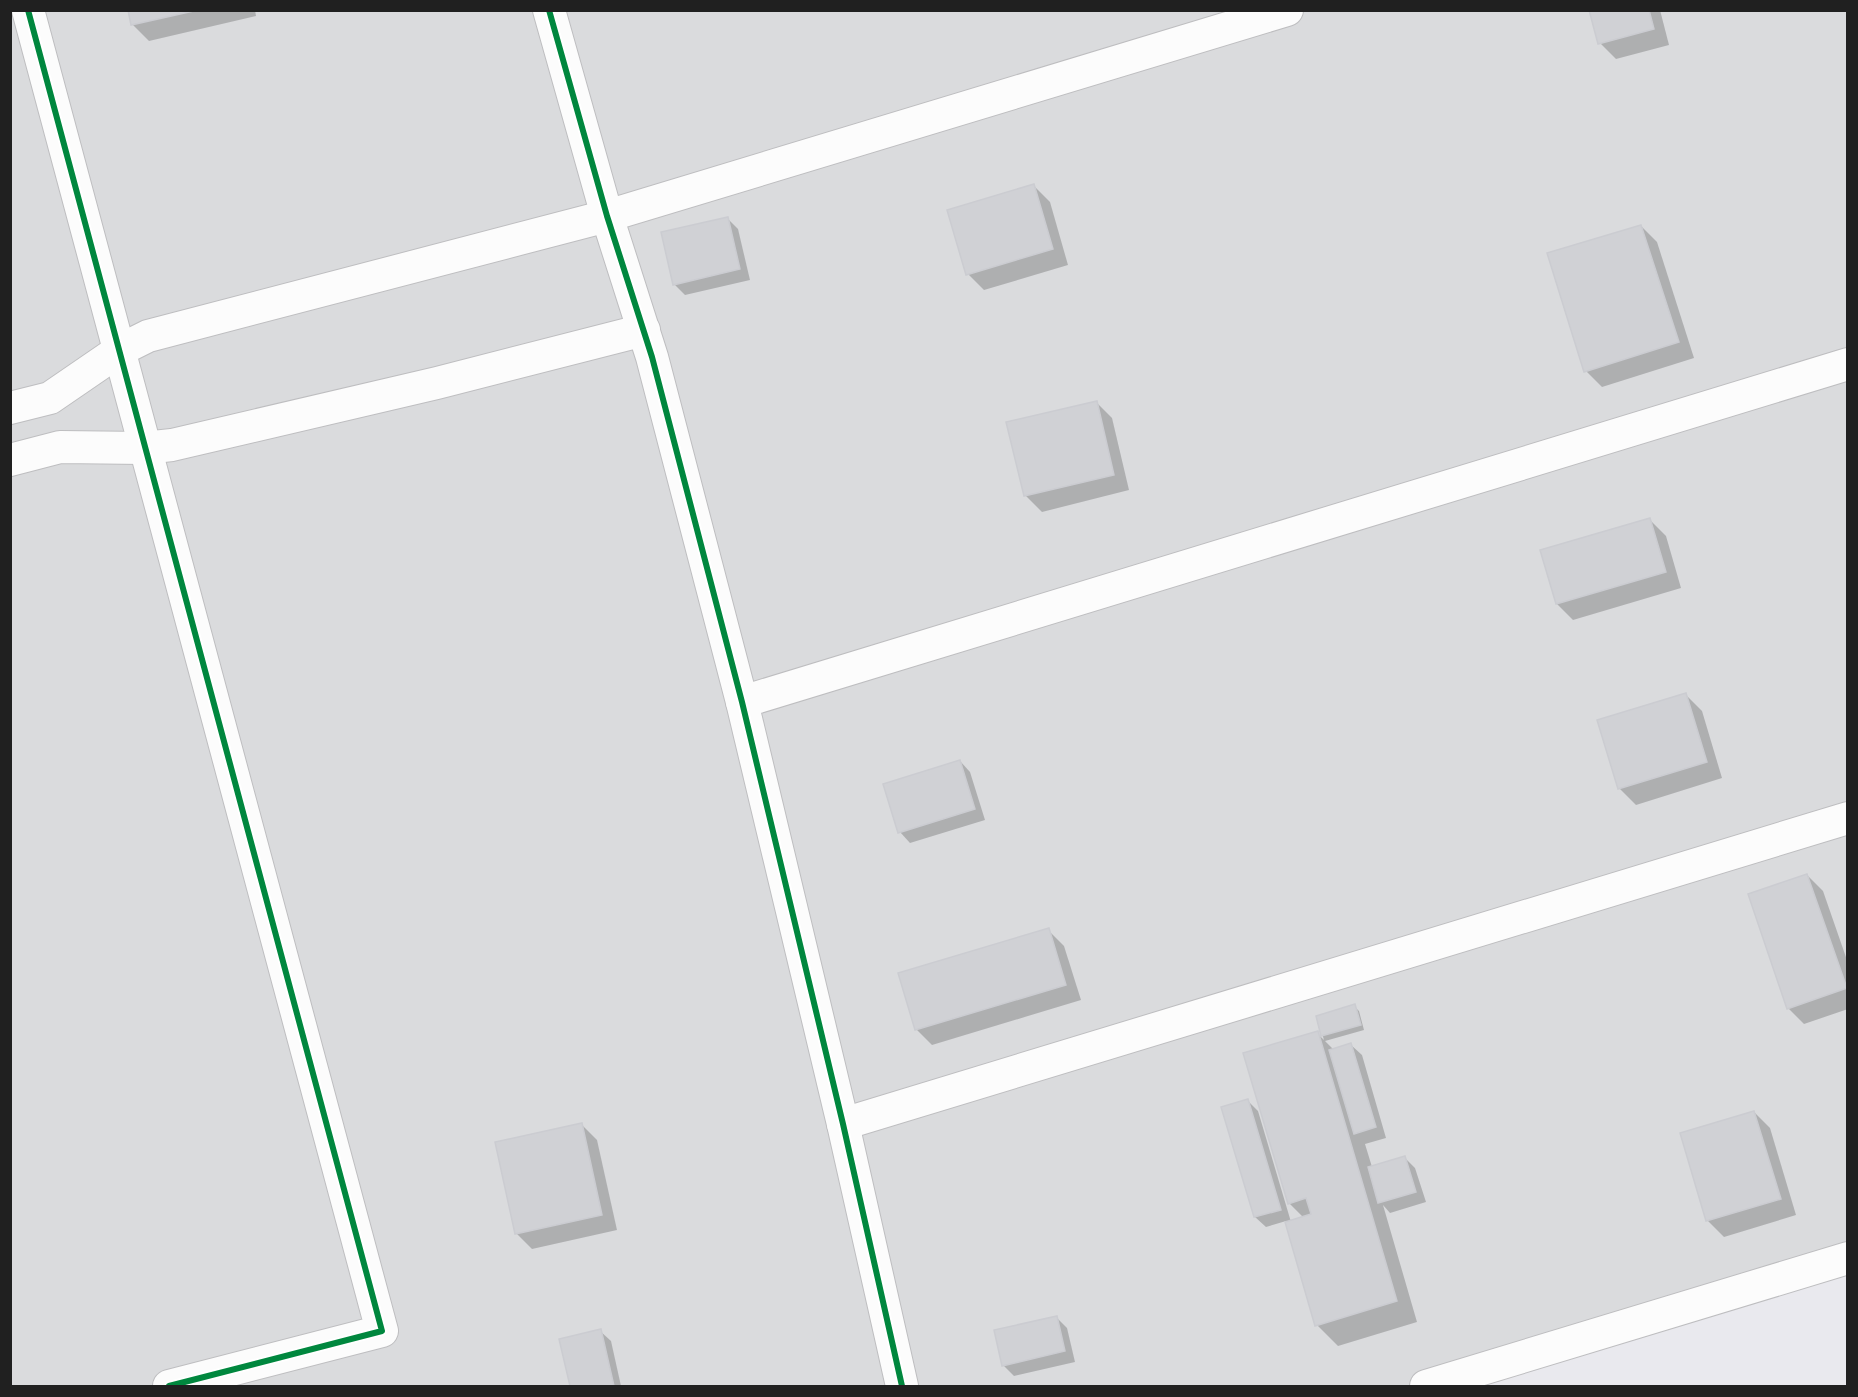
<svg xmlns="http://www.w3.org/2000/svg" width="1858" height="1397" viewBox="0 0 1858 1397" font-family="'Sofia Sans Condensed',sans-serif">
<style>
.residential{fill:#dadbdd}
.shadow{fill:#0003}
.building{fill:#d0d1d5;stroke:#cbccd1;stroke-width:1.5}
.lines{fill:none;stroke-linecap:round;stroke-linejoin:round}
.street-casing{stroke:#bebec0;stroke-width:34}
.street{stroke:#fcfcfc;stroke-width:32}
.cycleway-casing{stroke:#fff;stroke-width:10}
.cycleway{stroke:#00873e;stroke-width:6}
</style>
<rect width="100%" height="100%" fill="#e9e9ee"/>
<!-- residential -->
<polygon class="residential" points="10,11 1847,11 1847,1258 1426,1386 11,1386"/>
<!-- shadow -->
<g class="shadow">
<polygon points="130,10 255,10 256,16 149,41 133,25"/>
<polygon points="1590,10 1660,10 1669,45 1616,59 1600,43"/>
<polygon points="1034,186 1050,202 1068,265 984,290 968,274"/>
<polygon points="728,219 738,229 750,280 685,295 674,284"/>
<polygon points="1641,226 1657,242 1694,358 1602,387 1586,371"/>
<polygon points="1096,402 1112,418 1129,490 1042,512 1026,496"/>
<polygon points="1650,520 1666,536 1681,588 1573,620 1557,604"/>
<polygon points="1686,695 1702,711 1722,778 1636,805 1620,789 1599,721"/>
<polygon points="960,761 970,772 985,820 910,843 900,832"/>
<polygon points="1807,875 1823,891 1848,963 1848,1009 1804,1024 1788,1008"/>
<polygon points="1048,930 1064,946 1081,1000 932,1045 916,1029"/>
<polygon points="1354,1006 1359,1011 1364,1030 1325,1041 1334,1050 1351,1045 1362,1055 1386,1138 1365,1144 1372,1167 1405,1158 1415,1168 1426,1202 1390,1213 1383,1205 1417,1322 1338,1346 1317,1325 1286,1221 1266,1227 1255,1217 1248,1101 1258,1111 1291,1222 1304,1218 1289,1203 1317,1033 1324,1040 1317,1017"/>
<polygon points="1754,1112 1770,1128 1796,1215 1724,1237 1708,1221"/>
<polygon points="581,1124 597,1140 617,1230 532,1249 516,1233"/>
<polygon points="1057,1318 1067,1328 1075,1362 1014,1376 1003,1365"/>
<polygon points="600,1331 611,1341 621,1386 572,1386 560,1340"/>
</g>
<!-- building -->
<g class="building">
<polygon points="128,10 198,10 131,25"/>
<polygon points="1589,10 1649,10 1654,29 1598,44"/>
<polygon points="1034,184 1053,249 966,275 947,210"/>
<polygon points="728,217 740,269 673,285 661,232"/>
<polygon points="1641,225 1679,342 1584,372 1547,253"/>
<polygon points="1097,401 1114,475 1024,496 1006,422"/>
<polygon points="1650,518 1666,572 1556,604 1540,550"/>
<polygon points="1686,693 1707,762 1618,789 1597,720"/>
<polygon points="960,760 975,809 898,833 883,784"/>
<polygon points="1807,874 1847,988 1787,1009 1748,894"/>
<polygon points="1049,928 1066,985 915,1030 898,973"/>
<polygon points="1355,1004 1361,1025 1321,1036 1316,1016"/>
<polygon points="1318,1031 1397,1301 1315,1326 1285,1222 1311,1214 1306,1198 1288,1204 1243,1053"/>
<polygon points="1351,1043 1376,1127 1354,1134 1329,1050"/>
<polygon points="1248,1099 1281,1210 1254,1217 1221,1107"/>
<polygon points="1754,1111 1781,1199 1706,1221 1680,1133"/>
<polygon points="582,1123 602,1215 515,1234 495,1142"/>
<polygon points="1405,1156 1416,1192 1378,1203 1368,1167"/>
<polygon points="1057,1316 1065,1351 1002,1366 994,1330"/>
<polygon points="601,1329 614,1386 570,1386 559,1339"/>
</g>
<g class="lines">
<!-- street casing -->
<g class="street-casing">
<g id="street">
<polyline points="28,10 382,1331 169,1386"/>
<polyline points="549,10 607,216 652,357 742,702 843,1124 902,1386"/>
<polyline points="10,408 50,398 120,350 148,336 607,216 1287,10"/>
<polyline points="10,460 60,447 144,448 172,445 437,383 644,330"/>
<polyline points="742,702 1848,364"/>
<polyline points="843,1124 1848,818"/>
<polyline points="1426,1386 1848,1258"/>
</g>
</g>
<!-- street -->
<use href="#street" class="street"/>
<!-- cycleway casing -->
<g class="cycleway-casing">
<g id="cycleway">
<polyline points="28,10 382,1331 169,1386"/>
<polyline points="549,10 607,216 652,357 742,702 843,1124 902,1386"/>
</g>
</g>
<!-- cycleway -->
<use href="#cycleway" class="cycleway"/>
</g>
<!-- border -->
<rect width="1858" height="1397" fill="none" stroke="#202020" stroke-width="24"/>
</svg>
